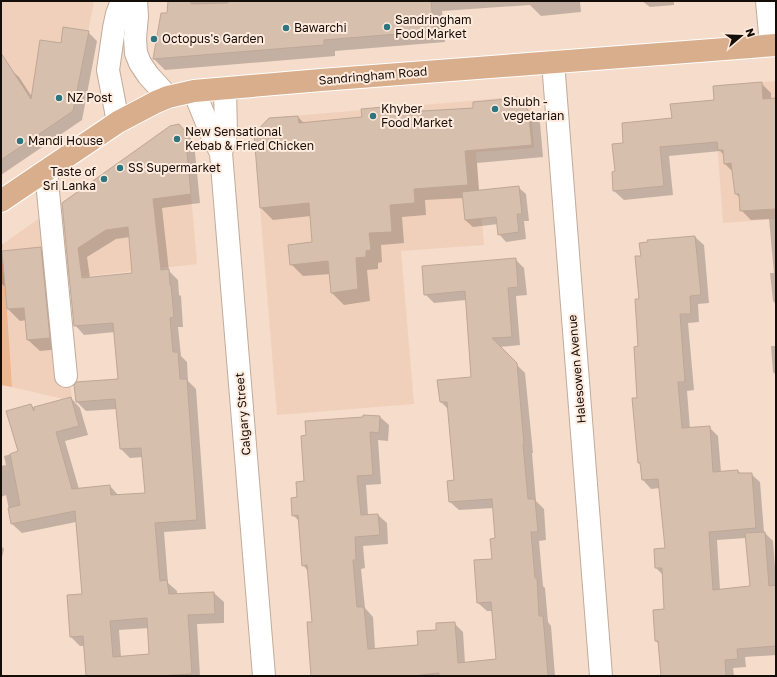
<svg xmlns="http://www.w3.org/2000/svg" width="777" height="677" viewBox="0 0 777 677" font-family="'Golos Text',sans-serif">
<style>
.built{fill:#f0d0bb}
.green{fill:#efb68d}
.shadow{fill:#0003;fill-rule:evenodd}
.building{fill:#d7bfae;stroke:#bea797;fill-rule:evenodd}
.lines{fill:none;stroke-linecap:round;stroke-linejoin:round}
.minor-casing{stroke:#c2ab9b;stroke-width:24}
.major-casing{stroke:#fff;stroke-width:24}
.minor{stroke:#fff;stroke-width:22}
.major{stroke:#d9ae8c;stroke-width:22}
.poi-dot{fill:#2d767f;stroke:#ffebdd;stroke-width:1.5}
.labels{text-anchor:middle;stroke-width:4;stroke-linejoin:round;paint-order:stroke}
.poi-label{font-size:12px;fill:#150d07;stroke:#ffebdd;text-anchor:start}
.street-label{font-size:12px;fill:#150d07;stroke:#ffebdd}
</style>
<rect width="100%" height="100%" fill="#f5dccb"/>
<!-- built -->
<g class="built">
<polygon points="1,1 94,1 73,111 1,160"/>
<polygon points="776,81 776,219 723,223 713,86"/>
<polygon points="518,96 531,107 534,148 476,152 484,245 401,251 414,404 277,415 254,134 269,118 470,101"/>
<polygon points="179,124 185,131 191,194 197,264 62,279 72,401 12,387 7,309 2,251 3,244 170,126"/>
</g>
<!-- green -->
<polygon class="green" points="3,244 2,251 7,309 12,387 1,385 1,246"/>
<!-- shadow -->
<g class="shadow">
<polygon points="169,1 587,1 580,2 581,12 541,16 530,5 442,11 445,42 335,51 335,56 165,70 154,59 168,14"/>
<polygon points="642,1 674,1 674,5 650,7"/>
<polygon points="88,32 97,41 82,120 1,175 1,74 10,69 19,77 32,97 62,44"/>
<polygon points="761,83 771,93 771,100 776,99 776,304 773,301 770,273 774,273 769,219 751,220 741,210 740,198 736,194 733,172 725,164 724,155 720,151 669,156 673,195 624,200 614,191 616,172 624,144 673,119 715,101"/>
<polygon points="517,99 540,123 543,157 477,163 479,191 518,187 526,194 529,221 524,221 526,239 506,242 499,234 498,224 473,227 465,220 463,198 425,200 426,215 402,217 404,243 381,245 382,262 378,263 378,269 367,270 370,301 344,305 332,293 331,274 303,276 291,264 313,243 311,216 273,220 261,208 298,117 304,123 363,118 406,106 412,113 474,109"/>
<path d="M178 125 194 142 200 203 162 208 169 271 178 280 179 295 181 296 183 327H178L181 356 187 362 188 381 196 389 206 529 164 532 168 583 177 591V595L214 593 224 602V623L197 624 200 676H87L85 646H80L71 637 83 595 76 522 22 533 12 524 6 495 1 497V466L6 465 4 456 19 452 31 405 34 408 71 398 80 408 88 435 65 441 79 489 110 486 119 496 147 494 143 457 130 458 121 449 117 409 86 411 77 402 75 385 119 379 115 332 84 335 75 325 63 204ZM130 237 134 274 90 278 87 257 116 239ZM149 628 150 655 121 657 119 630Z"/>
<path d="M695 237 704 245 709 303 698 304 699 322 688 323 694 390 687 391 690 429 709 427 718 436 721 472 738 471 741 474H751L760 482 764 532 773 541 776 580V655L745 657 746 667 733 668 734 676H662L659 644 656 641 665 610 663 575 656 568 666 549 660 488 651 489 643 480 642 466 639 463 638 399 640 300 642 256ZM746 538 751 587 720 590 717 540Z"/>
<polygon points="40,248 52,260 61,349 40,351 28,340 27,320 20,321 8,309 6,286 4,286 1,283 1,257"/>
<polygon points="515,259 524,268 527,295 516,296 520,345 499,347 525,373 533,453 532,453 536,501 544,509 546,540 539,541 543,586 545,588 548,622 551,626 555,676 320,676 313,623 308,571 303,565 300,522 293,515 299,498 306,482 364,418 364,416 380,417 389,425 388,441 378,440 381,484 366,485 368,515 378,515 387,523 388,544 363,546 365,568 361,569 365,608 373,617 375,649 419,646 437,631 454,623 463,632 465,663 497,660 493,611 487,611 478,603 493,560 496,539 494,508 459,510 450,502 455,481 449,410 441,402 472,378 466,300 434,303 425,294"/>
<polygon points="771,346 776,346 776,375 773,372"/>
<polygon points="1,546 4,549 1,562"/>
</g>
<!-- building -->
<g class="building">
<polygon points="168,1 191,1 191,4 228,3 228,1 431,1 434,31 324,40 324,45 153,59 161,13 167,13"/>
<polygon points="63,27 89,31 73,111 1,160 1,53 31,99 40,40 61,43"/>
<polygon points="762,82 763,99 776,98 776,209 740,211 739,194 735,194 731,163 724,164 723,150 718,150 717,142 660,147 664,186 613,191 612,172 615,171 612,144 623,143 622,123 672,118 670,104 714,100 713,86"/>
<polygon points="518,98 528,110 532,145 465,151 468,185 414,189 415,203 390,205 392,232 369,233 371,250 366,251 366,257 356,258 358,289 331,293 328,261 290,265 288,245 312,242 309,203 260,208 254,134 269,118 298,116 299,123 362,117 361,109 406,105 407,112 473,108 473,102"/>
<path d="M179 124 185 131 191 194 153 199 161 270 169 269 170 285H171L174 317 170 318 173 352H178L180 379H187L197 520 155 523 160 581 167 580 169 594 214 592 215 614 188 615 192 674 158 676H86L83 636 70 637 67 595 82 594 75 511 11 524 8 508 20 505 10 454 18 451 6 411 31 404 34 411V407L71 397 79 426 56 432 72 489 110 485 111 495 145 493 141 448 120 449 115 399 76 402 74 385 76 382 118 379 113 323 74 326 62 203 170 126ZM128 227 132 273 82 278 78 248 106 230ZM147 618 149 654 113 657 110 621Z"/>
<polygon points="519,186 522,214 517,214 519,232 498,235 496,217 465,220 462,192"/>
<polygon points="695,236 701,295 690,296 691,314 680,314 685,382 678,382 682,428 710,426 713,472 738,470 738,473 752,473 756,528 709,532 713,590 750,586 745,533 765,532 769,586 776,585 776,646 737,649 738,659 725,660 726,676 661,676 658,641 655,641 653,610 664,609 662,568 655,568 654,549 665,548 658,479 642,480 640,463 638,463 632,398 637,398 634,347 638,346 635,299 639,299 635,256 641,256 639,243 648,242 647,240"/>
<polygon points="41,247 50,338 27,340 24,308 7,309 2,251"/>
<polygon points="516,258 518,287 508,288 512,337 492,338 517,363 524,444 523,444 528,499 535,499 538,532 531,532 535,578 537,578 539,616 543,616 548,676 439,676 439,673 412,676 311,676 307,622 312,622 307,565 302,566 298,515 292,516 291,498 297,497 296,482 304,481 301,436 306,435 305,421 363,417 363,415 380,416 379,433 370,432 373,475 357,476 361,515 378,514 380,535 355,537 356,560 353,560 357,607 364,607 368,649 418,645 417,631 436,630 436,623 455,622 458,663 496,659 491,602 477,603 474,560 492,559 490,539 495,538 492,499 449,502 447,481 454,480 447,402 440,402 437,380 471,377 465,291 424,295 422,266"/>
</g>
<g class="lines">
<!-- minor casing -->
<g class="minor-casing">
<g id="minor">
<polyline points="136,1 137,16 135,38 136,53 140,63 148,75 168,97"/>
<polyline points="767,1 771,45"/>
<polyline points="553,62 601,676"/>
<polyline points="225,89 226,134 221,153 264,676"/>
<polyline points="194,91 211,133 221,153"/>
<polyline points="118,122 108,70 114,28 117,14 122,1"/>
<polyline points="46,171 66,376"/>
</g>
</g>
<!-- major casing -->
<g class="major-casing">
<polyline id="major" points="1,201 118,122 156,102 168,97 194,91 321,80 776,45"/>
</g>
<!-- minor -->
<use href="#minor" class="minor"/>
<!-- major -->
<use href="#major" class="major"/>
</g>
<!-- markers -->
<g class="poi-dot">
<circle cx="387" cy="27" r="4"/>
<circle cx="286" cy="28" r="4"/>
<circle cx="154" cy="39" r="4"/>
<circle cx="59" cy="98" r="4"/>
<circle cx="495" cy="109" r="4"/>
<circle cx="373" cy="116" r="4"/>
<circle cx="177" cy="139" r="4"/>
<circle cx="20" cy="141" r="4"/>
<circle cx="120" cy="168" r="4"/>
<circle cx="104" cy="179" r="4"/>
</g>
<g class="labels">
<!-- poi labels -->
<g class="poi-label">
<text x="395" y="24">Sandringham<tspan x="395" dy="14">Food Market</tspan></text>
<text x="294" y="32">Bawarchi</text>
<text x="162" y="43">Octopus's Garden</text>
<text x="67" y="102">NZ Post</text>
<text x="503" y="106">Shubh -<tspan x="503" dy="14">vegetarian</tspan></text>
<text x="381" y="113">Khyber<tspan x="381" dy="14">Food Market</tspan></text>
<text x="185" y="136">New Sensational<tspan x="185" dy="14">Kebab &amp; Fried Chicken</tspan></text>
<text x="28" y="145">Mandi House</text>
<text x="128" y="172">SS Supermarket</text>
<text x="96" y="176" text-anchor="end">Taste of<tspan x="96" dy="14">Sri Lanka</tspan></text>
</g>
<!-- street labels -->
<g class="street-label">
<text transform="translate(373 76) rotate(-5)" y="4">Sandringham Road</text>
<text transform="translate(577 369) rotate(-95)" y="4">Halesowen Avenue</text>
<text transform="translate(243 414) rotate(-95)" y="4">Calgary Street</text>
</g>
</g>
<!-- border -->
<rect width="777" height="677" fill="none" stroke="#150d07" stroke-width="4"/>
<!-- north arrow -->
<g transform="translate(741 36) rotate(71)" stroke="#ffebdd" stroke-width="3" paint-order="stroke">
<path d="M0-3L7 15L0 10L-7 15Z" fill="#150d07"/>
<text y="-6" font-size="11" font-weight="bold" text-anchor="middle" fill="#150d07">N</text>
</g>
</svg>
